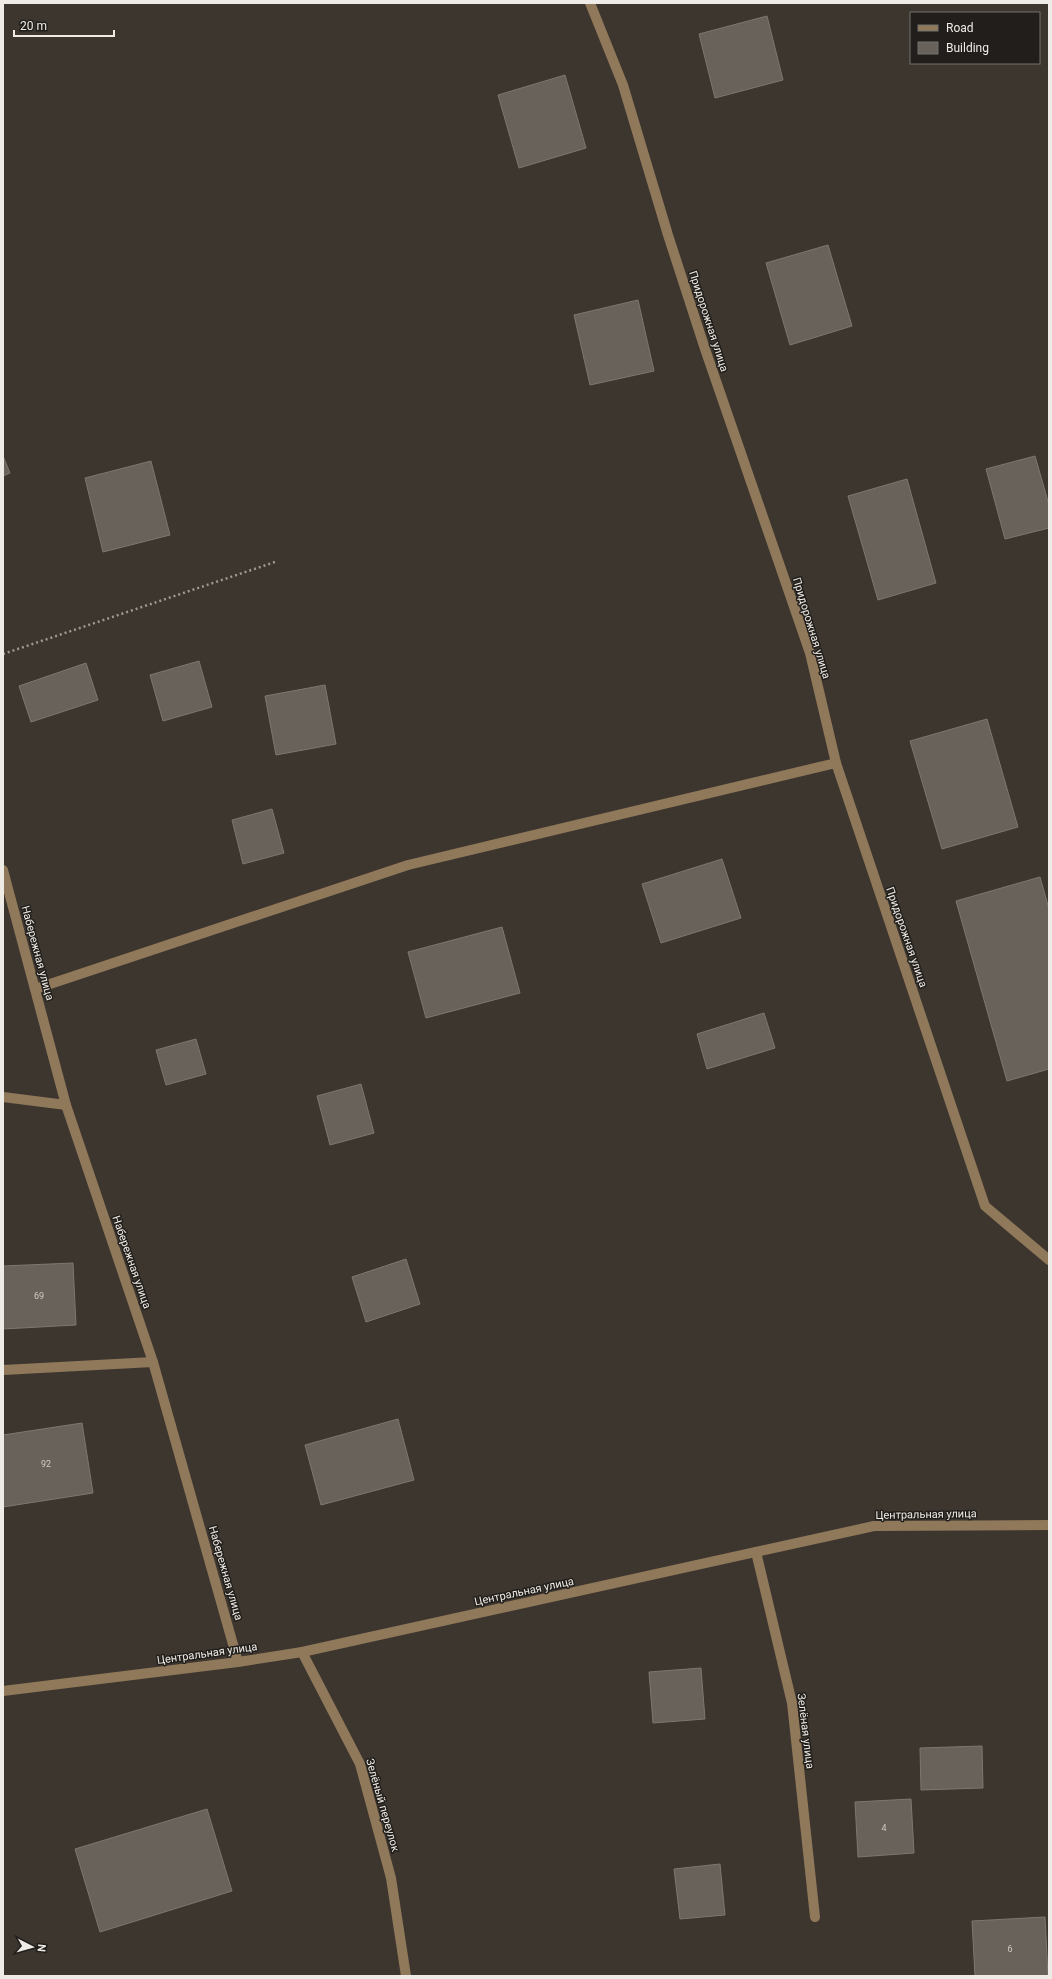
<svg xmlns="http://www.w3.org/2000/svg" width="1052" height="1979" viewBox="0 0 1052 1979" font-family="Roboto,sans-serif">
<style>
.building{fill:#69625a;stroke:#7e776f}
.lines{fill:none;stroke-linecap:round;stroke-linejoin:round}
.path{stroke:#9e9993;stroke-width:2.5;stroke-dasharray:2 3;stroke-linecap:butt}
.minor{stroke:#90785a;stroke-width:10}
.labels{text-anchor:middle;stroke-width:3;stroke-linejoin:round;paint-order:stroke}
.number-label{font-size:9px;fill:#cec9c3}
.street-label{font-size:11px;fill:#efebe6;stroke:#211e1b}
</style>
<rect width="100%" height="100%" fill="#3c362f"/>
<!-- building -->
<g class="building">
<polygon points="767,16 783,80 715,98 699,34"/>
<polygon points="565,75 586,148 519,168 498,95"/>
<polygon points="828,245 852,326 790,345 766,263"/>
<polygon points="638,300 654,371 590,385 574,315"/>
<polygon points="3,456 10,473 3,476"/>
<polygon points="1035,456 1049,505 1049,528 1005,539 986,469"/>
<polygon points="151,461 170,535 103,552 85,478"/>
<polygon points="907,479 936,583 878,600 848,496"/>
<polygon points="199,661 212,707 163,721 150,675"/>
<polygon points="86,663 98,700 31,722 19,686"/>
<polygon points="325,685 336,744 276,755 265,696"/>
<polygon points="987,719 1018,827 942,849 910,741"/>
<polygon points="272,809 284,853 243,864 232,820"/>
<polygon points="722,859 741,918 661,943 642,884"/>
<polygon points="1040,877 1049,909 1049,1069 1007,1081 956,901"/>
<polygon points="502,927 520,993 426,1018 408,952"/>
<polygon points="764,1013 775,1048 707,1069 697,1034"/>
<polygon points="196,1039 206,1074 166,1085 156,1050"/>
<polygon points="361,1084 374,1133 330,1145 317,1096"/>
<polygon points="406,1259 420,1304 366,1322 352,1277"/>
<polygon points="73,1263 76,1325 3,1329 3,1266"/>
<polygon points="398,1419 414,1480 321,1505 305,1445"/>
<polygon points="82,1423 93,1493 3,1507 3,1435"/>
<polygon points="701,1668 705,1719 653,1723 649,1672"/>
<polygon points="982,1746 983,1788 921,1790 920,1748"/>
<polygon points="911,1799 914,1853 858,1857 855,1802"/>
<polygon points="207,1809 232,1891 100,1932 75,1849"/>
<polygon points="720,1864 725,1915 680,1919 674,1869"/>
<polygon points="1045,1917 1048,1976 975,1976 972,1921"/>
</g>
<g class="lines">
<!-- path -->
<polyline class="path" points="3,654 275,562"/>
<!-- minor -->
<g class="minor">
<polyline points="590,3 623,85 668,235 705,349 810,653 836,763 985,1206 1049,1260"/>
<polyline points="3,870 66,1105 153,1362 238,1662"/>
<polyline points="35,989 408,865 836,763"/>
<polyline points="3,1097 66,1105"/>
<polyline points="3,1370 153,1362"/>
<polyline points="756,1552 792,1703 815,1917"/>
<polyline points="302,1652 360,1764 391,1878 406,1976"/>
<polyline points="3,1691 238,1662 302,1652 874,1526 1049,1525"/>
</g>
</g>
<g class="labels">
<!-- number labels -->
<g class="number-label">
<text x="39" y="1299">69</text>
<text x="46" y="1467">92</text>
<text x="884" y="1831">4</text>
<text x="1010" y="1952">6</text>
</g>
<!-- street labels -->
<g class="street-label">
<text transform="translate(709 321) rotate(72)" y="4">Придорожная улица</text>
<text transform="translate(812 628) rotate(73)" y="4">Придорожная улица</text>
<text transform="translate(907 937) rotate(71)" y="4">Придорожная улица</text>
<text transform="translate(38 953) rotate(75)" y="4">Набережная улица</text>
<text transform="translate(132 1262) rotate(71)" y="4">Набережная улица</text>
<text transform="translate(926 1514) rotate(-1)" y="4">Центральная улица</text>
<text transform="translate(226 1573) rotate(74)" y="4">Набережная улица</text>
<text transform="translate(524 1591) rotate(-12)" y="4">Центральная улица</text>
<text transform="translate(207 1653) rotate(-8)" y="4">Центральная улица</text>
<text transform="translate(806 1731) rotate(83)" y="4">Зелёная улица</text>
<text transform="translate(383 1805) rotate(74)" y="4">Зелёный переулок</text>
</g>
</g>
<!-- border -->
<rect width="1052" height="1979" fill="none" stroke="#efebe6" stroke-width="8"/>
<!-- legend -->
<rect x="910" y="12" width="130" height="52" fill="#211e1b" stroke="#73706c"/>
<rect x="918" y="25" width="20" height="6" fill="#90785a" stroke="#73706c"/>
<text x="946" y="32" font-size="12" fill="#efebe6">Road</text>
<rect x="918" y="42" width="20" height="12" fill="#69625a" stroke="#73706c"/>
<text x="946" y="52" font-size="12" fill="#efebe6">Building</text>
<!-- north arrow -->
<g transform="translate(32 1947) rotate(96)" stroke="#211e1b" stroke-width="3" paint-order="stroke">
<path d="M0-3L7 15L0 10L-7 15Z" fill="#efebe6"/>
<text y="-6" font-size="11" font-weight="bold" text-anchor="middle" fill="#efebe6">N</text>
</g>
<!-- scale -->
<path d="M14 30v6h100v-6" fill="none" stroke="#efebe6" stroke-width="2"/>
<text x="20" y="30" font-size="12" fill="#efebe6" stroke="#211e1b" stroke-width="3" paint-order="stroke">20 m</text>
</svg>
